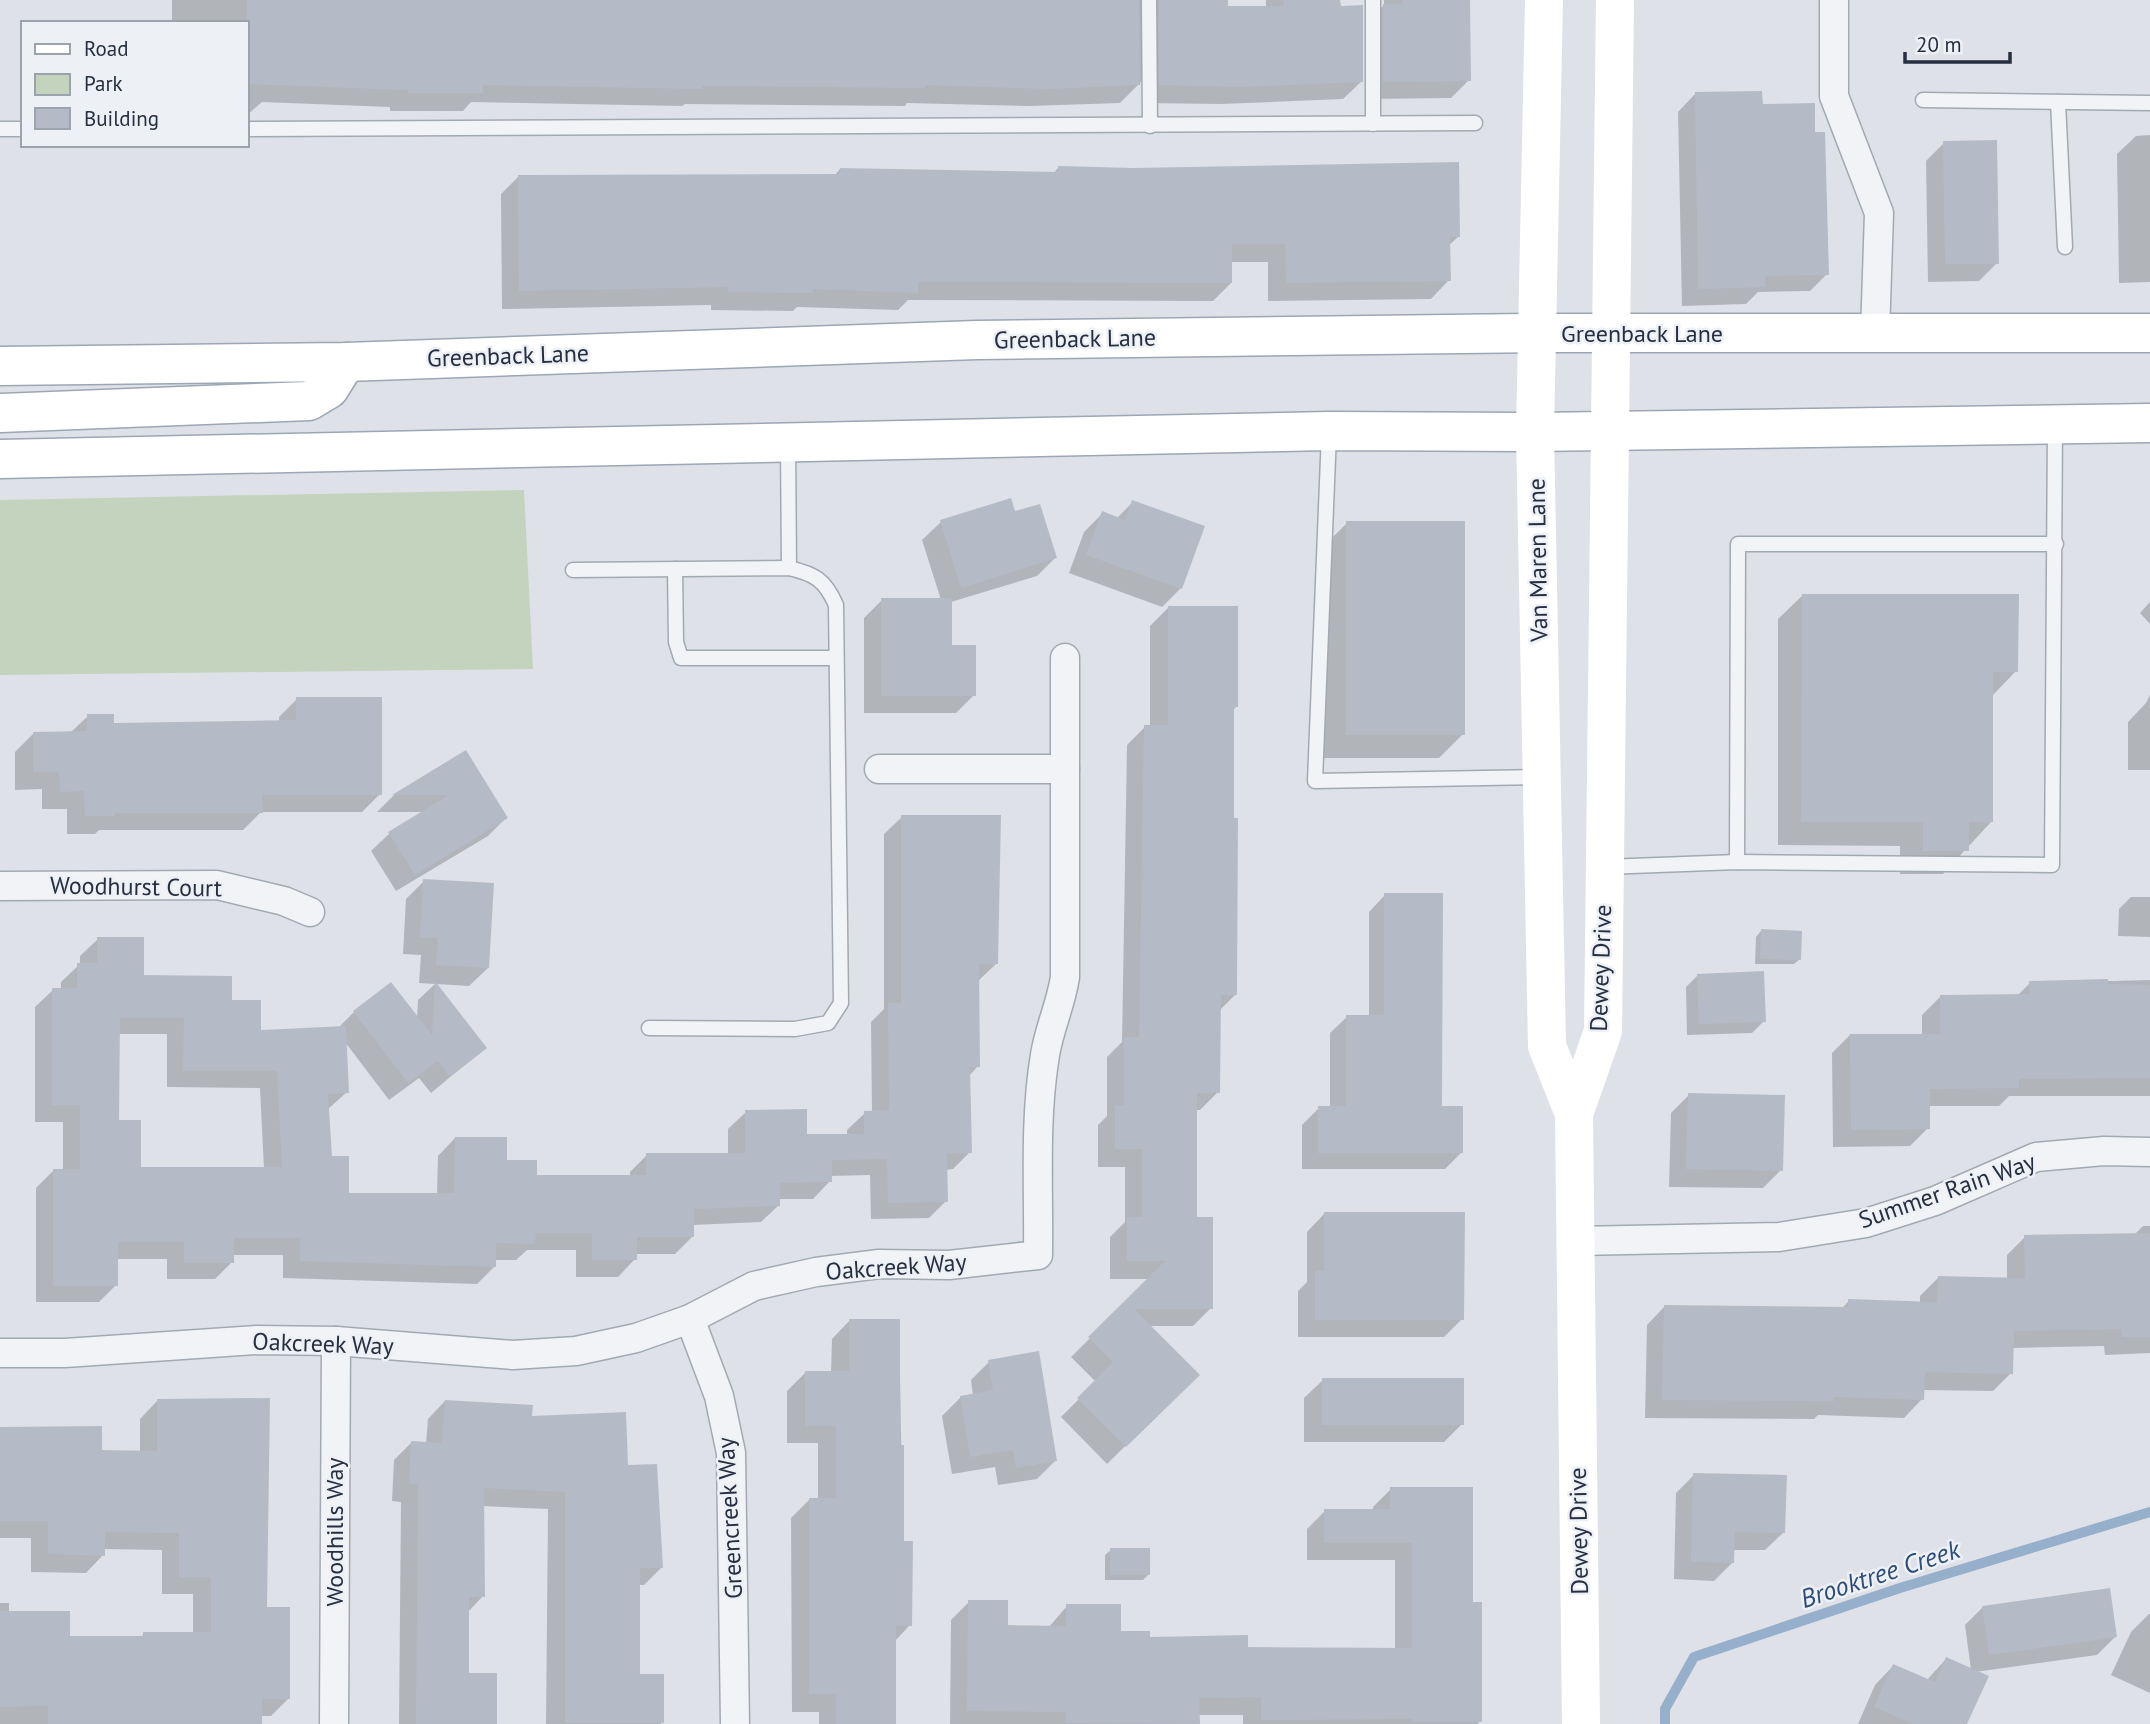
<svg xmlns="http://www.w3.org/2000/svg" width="2150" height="1724" viewBox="0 0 2150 1724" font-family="'PT Sans',sans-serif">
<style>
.green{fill:#c3d3be}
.shadow{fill:#0003;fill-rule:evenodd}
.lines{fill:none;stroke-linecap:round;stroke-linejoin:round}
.stream{stroke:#96afcb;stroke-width:10}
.building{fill:#b5bbc6;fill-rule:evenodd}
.service-casing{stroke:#a3a9b2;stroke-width:17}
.minor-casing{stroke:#a3a9b2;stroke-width:31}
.primary-casing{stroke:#9ca6b5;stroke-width:41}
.service{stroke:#f1f3f6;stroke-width:14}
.minor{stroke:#f1f3f6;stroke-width:28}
.secondary{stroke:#fff;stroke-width:38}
.primary{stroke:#fff;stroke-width:38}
.labels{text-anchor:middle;stroke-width:5;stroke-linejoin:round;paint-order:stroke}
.street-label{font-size:24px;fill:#262f40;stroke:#edf1f6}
.water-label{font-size:26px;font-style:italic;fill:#2d4d77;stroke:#edf1f6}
</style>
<rect width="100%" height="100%" fill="#dee2e8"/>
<!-- green -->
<polygon class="green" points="524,490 533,669 0,675 0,500"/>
<!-- shadow -->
<g class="shadow">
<polygon points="172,0 1226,0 1226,8 1266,8 1266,0 1339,0 1362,81 1343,99 1221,104 1142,103 1142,81 1120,103 1029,106 907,103 905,106 685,104 682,106 471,102 463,111 390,111 390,107 262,102 247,115 247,23 172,23"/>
<polygon points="1384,0 1461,0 1469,80 1451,98 1365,99 1365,24 1384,5"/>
<polygon points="1695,94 1761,105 1813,134 1827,274 1810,291 1758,292 1746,304 1682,306 1678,112"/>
<polygon points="2150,135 2150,282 2119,283 2117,154 2136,136"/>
<polygon points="1944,143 1997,263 1979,281 1928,282 1926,161"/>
<polygon points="1058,168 1458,237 1448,246 1449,280 1431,299 1268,301 1268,262 1230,262 1231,283 1213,301 908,300 898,310 797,307 793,311 711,310 711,305 502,309 501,194 519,176 834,176 840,169 1053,174"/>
<polygon points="1010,500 1014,514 1055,558 1037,576 951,602 951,647 974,695 956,713 864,713 864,618 882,600 941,600 922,540 941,522"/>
<polygon points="1133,502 1202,527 1180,589 1162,607 1069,573 1084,532 1102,514 1117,518"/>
<polygon points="1347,523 1463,734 1439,758 1323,758 1323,547"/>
<polygon points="1803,595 2016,671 1992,696 1991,822 1943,874 1900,874 1900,846 1778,845 1778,619"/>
<polygon points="2150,602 2150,624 2140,613"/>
<polygon points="1168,608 1237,706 1232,711 1236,994 1219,1011 1218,1092 1200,1110 1195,1110 1195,1219 1211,1308 1193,1326 1149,1326 1197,1375 1107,1464 1061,1417 1096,1382 1071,1357 1150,1279 1110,1279 1110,1237 1125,1222 1125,1167 1098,1167 1098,1125 1107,1116 1107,1057 1122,1042 1127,745 1145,727 1150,727 1150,626"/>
<polygon points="2150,695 2150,770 2128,770 2128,722 2146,703"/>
<polygon points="297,699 380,794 362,812 261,812 243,830 99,830 95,834 67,834 67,809 42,809 42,789 15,790 15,752 33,734 70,733 88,716 113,725 279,722 279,717"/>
<polygon points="466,752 506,818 488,836 396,891 371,851 390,833 424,812 377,812 393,796"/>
<path d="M902 817 996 964 978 981V1066L969 1076 970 1152 953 1169 945 1170 946 1201 929 1218 871 1219 870 1175 830 1176V1181L813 1199H778L779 1205 761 1222 692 1225V1237L675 1254H635V1259L618 1277H576V1250H527L516 1260H494V1267L477 1284 283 1278V1255H232V1262L215 1279H167V1259H116V1285L99 1302H36V1188L53 1171H63V1122H35V1007L53 990H61V982L80 964V956L98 939 142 977 230 1002 259 1032 338 1028 354 1012 417 1018 418 1000 435 984 419 983 421 955 403 954 406 899 424 881 488 968 469 986 436 984 485 1048 431 1093 419 1078 389 1100 345 1042 347 1092 327 1110 330 1158 347 1195H437L438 1156 455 1138 535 1177H630V1172L647 1155H728V1129L746 1112 806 1135H847V1130L865 1113 872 1112 871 1022 884 1009V834ZM118 1034H167V1087L260 1088 264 1169H139L117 1121Z"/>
<polygon points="1385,895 1440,1108 1462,1152 1445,1169 1302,1169 1302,1125 1319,1108 1330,1108 1330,1033 1347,1017 1369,1017 1369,912"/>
<polygon points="2131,897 2150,897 2150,937 2118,936 2119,909"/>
<polygon points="1761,931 1800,959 1794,964 1755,964 1756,937"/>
<polygon points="1698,975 1764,1021 1752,1033 1687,1035 1686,987"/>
<polygon points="2150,980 2150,1096 2009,1096 1999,1106 1928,1106 1928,1128 1910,1146 1833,1147 1832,1053 1850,1035 1922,1035 1922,1015 1940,997 2017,996 2030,983"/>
<polygon points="1689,1095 1781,1170 1763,1188 1669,1187 1671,1113"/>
<polygon points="1325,1213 1462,1319 1444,1337 1298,1337 1298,1291 1307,1282 1307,1232"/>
<polygon points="2143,1226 2150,1226 2150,1353 2105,1355 2104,1346 2012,1348 2011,1373 1993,1391 1923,1390 1922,1399 1904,1418 1818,1415 1814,1419 1645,1418 1647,1325 1665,1306 1842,1308 1849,1301 1920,1303 1920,1296 1938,1278 2007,1279 2007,1255 2025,1237 2134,1235"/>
<polygon points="850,1320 899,1321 903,1543 910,1625 894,1642 894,1724 819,1724 819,1712 792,1712 791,1518 809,1500 818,1500 818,1443 787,1443 787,1391 805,1373 831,1373 832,1339"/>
<polygon points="989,1362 1055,1461 1037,1479 998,1485 995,1467 952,1474 942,1416 960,1398 973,1396 971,1380"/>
<polygon points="1323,1380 1462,1424 1444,1442 1304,1442 1304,1398"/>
<polygon points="157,1401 265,1609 289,1698 271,1716 260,1716 260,1724 0,1724 0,1603 9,1603 9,1613 68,1638 140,1638 144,1634 193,1634 193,1594 162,1594 162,1550 103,1549 103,1555 86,1573 31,1572 31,1538 0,1538 0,1428 100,1452 140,1453 140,1419"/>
<polygon points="445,1401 531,1418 626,1467 661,1568 644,1585 638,1585 638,1676 662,1676 661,1724 546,1724 548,1509 482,1506 483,1596 467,1613 467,1675 495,1724 399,1724 401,1502 392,1501 394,1460 411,1443 426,1444 428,1419"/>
<polygon points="1694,1475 1784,1532 1765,1550 1733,1550 1733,1562 1714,1581 1674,1579 1676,1493"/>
<polygon points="1391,1489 1472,1603 1480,1721 1478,1724 1243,1724 1243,1715 1198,1715 1198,1724 950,1724 951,1620 969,1602 1006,1627 1049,1627 1067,1606 1119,1632 1149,1638 1246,1649 1395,1649 1395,1560 1307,1560 1307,1529 1325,1511 1373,1511 1373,1507"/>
<polygon points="1111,1550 1149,1574 1143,1580 1105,1580 1105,1555"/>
<polygon points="1983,1607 2115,1637 2097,1655 1975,1672 1965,1724 1858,1724 1875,1685 1893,1666 1926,1681 1946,1659 1971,1670 1965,1625"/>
<polygon points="2149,1614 2150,1614 2150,1693 2111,1675 2131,1632"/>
</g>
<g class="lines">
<!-- stream -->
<polyline class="stream" points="1665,1724 1665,1709 1694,1657 1900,1588 2150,1512"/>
</g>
<!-- building -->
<g class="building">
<polygon points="247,0 1139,0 1140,85 1048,89 925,85 925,88 702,86 702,89 483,85 483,93 408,93 408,90 247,84"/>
<polygon points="1159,0 1228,0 1228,6 1284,6 1283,0 1340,0 1341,6 1363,5 1363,82 1240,87 1159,85"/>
<polygon points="1402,0 1470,0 1471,81 1383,82 1383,4 1402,4"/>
<polygon points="1762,91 1763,104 1815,103 1815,132 1825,132 1829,275 1765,276 1765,287 1698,289 1695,92"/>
<polygon points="1997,140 1999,264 1945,264 1943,141"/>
<polygon points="1459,162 1460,237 1450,237 1451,281 1286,283 1285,244 1232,244 1232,283 918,282 918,293 813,289 813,293 728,292 728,287 519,291 518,175 839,174 840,168 1058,172 1058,166 1133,168"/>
<polygon points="1011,498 1015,511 1040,504 1057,558 961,588 940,520"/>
<polygon points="1132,500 1205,526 1182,589 1086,555 1102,511 1125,520"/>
<rect x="1346" y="521" width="119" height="214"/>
<polygon points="1802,594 2019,594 2018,672 1993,672 1993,822 1969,822 1969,851 1923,851 1923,822 1801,822"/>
<polygon points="881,598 952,598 952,645 976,645 976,696 881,696"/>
<polygon points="1168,606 1238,606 1238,707 1234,707 1234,818 1238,818 1237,995 1221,995 1220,1093 1197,1093 1197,1217 1213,1217 1213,1309 1134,1309 1200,1375 1126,1447 1077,1398 1113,1362 1088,1337 1165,1261 1127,1261 1127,1217 1142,1217 1142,1149 1115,1149 1115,1105 1124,1105 1124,1037 1139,1037 1144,725 1168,725"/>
<polygon points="296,697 382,697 382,795 262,795 263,813 115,813 115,816 85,816 84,791 60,792 59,772 33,772 33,732 87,731 87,714 114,714 114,723 296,720"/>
<polygon points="466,750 508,818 415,875 388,832 449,795 392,795"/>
<path d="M901 815H1001L998 964H979L980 1067H970L972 1153H947L948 1202 888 1203 887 1159 832 1160V1182L780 1183V1206L694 1209V1237H637V1260H592V1233H536L535 1244 496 1243V1267L300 1261V1238H234V1263H184V1242H118V1286H53V1169H80V1105H52V988H77V963H97V937H144V975L232 976V1000H261V1030L346 1026 349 1093 328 1094 332 1156H349V1193H454L455 1137H507V1160H537V1175H646V1153H745V1110L807 1109V1134H864V1111L889 1110 888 1003H901ZM120 1018H184L183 1071H277L282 1167H141V1120H119Z"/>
<polygon points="423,879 494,883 489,968 436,965 438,938 420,937"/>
<polygon points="1384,893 1443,893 1442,1106 1463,1106 1463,1153 1318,1153 1318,1106 1346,1106 1346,1015 1384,1015"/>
<polygon points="1761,929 1802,931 1801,960 1760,959"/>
<polygon points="1764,971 1766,1022 1699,1024 1697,974"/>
<polygon points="2108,979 2108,984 2150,985 2150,1078 2019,1079 2019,1088 1930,1089 1930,1129 1851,1130 1850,1034 1940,1034 1940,995 2030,994 2029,981"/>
<polygon points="435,981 487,1048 450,1077 438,1061 408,1083 353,1011 391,982 432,1035"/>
<polygon points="1688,1093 1785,1095 1783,1171 1686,1169"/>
<polygon points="1324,1212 1465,1212 1464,1320 1315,1320 1315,1271 1324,1271"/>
<polygon points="2150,1233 2150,1337 2122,1337 2122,1329 2014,1331 2013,1374 1925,1372 1924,1400 1834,1397 1834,1401 1662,1400 1664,1305 1848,1307 1848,1299 1937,1302 1938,1276 2025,1278 2024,1235"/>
<polygon points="849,1319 900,1319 900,1445 904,1445 904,1541 913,1541 912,1626 896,1626 896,1724 836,1724 836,1694 809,1694 809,1498 836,1498 836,1426 805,1426 805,1371 849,1371"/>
<polygon points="1039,1351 1057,1461 1016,1468 1013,1450 970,1457 960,1396 993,1390 988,1360"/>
<rect x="1322" y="1378" width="142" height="47"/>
<polygon points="270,1398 267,1607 290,1607 290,1699 262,1699 262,1724 48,1724 48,1706 0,1707 0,1611 70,1611 70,1636 143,1636 143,1632 211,1632 211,1577 179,1577 179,1533 105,1532 105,1556 48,1554 48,1521 0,1521 0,1427 102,1426 102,1450 157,1451 157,1399"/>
<polygon points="445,1400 533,1405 532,1416 626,1412 628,1465 657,1464 663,1568 640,1568 640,1674 664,1674 664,1723 565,1723 565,1492 484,1488 485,1597 469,1597 469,1673 497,1673 497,1724 416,1724 418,1484 409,1484 411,1441 442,1443"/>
<polygon points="1693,1473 1787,1475 1785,1533 1735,1532 1734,1563 1691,1562"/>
<polygon points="1390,1487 1473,1487 1473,1602 1482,1602 1482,1722 1412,1722 1412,1719 1261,1720 1261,1697 1199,1698 1200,1724 1066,1723 1066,1712 967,1711 968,1600 1008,1600 1008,1625 1066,1626 1066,1604 1121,1604 1121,1631 1150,1631 1150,1637 1248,1635 1248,1647 1412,1648 1412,1543 1324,1543 1324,1509 1390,1509"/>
<rect x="1110" y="1548" width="40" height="27"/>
<polygon points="2110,1588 2117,1637 1989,1655 1982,1606"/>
<polygon points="1946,1657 1989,1676 1967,1724 1913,1724 1874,1707 1893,1664 1935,1682"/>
</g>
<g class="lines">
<!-- service casing -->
<g class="service-casing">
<g id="service">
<polyline points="1149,0 1150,126"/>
<polyline points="1373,0 1373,124"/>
<polyline points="1923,100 2150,103"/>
<polyline points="2058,102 2065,247"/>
<polyline points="0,129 23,129"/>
<polyline points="247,129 1475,123"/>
<polyline points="1329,433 1315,781 1542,777"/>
<polyline points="788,444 789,568"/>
<polyline points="675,569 676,642 681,658 836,658"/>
<path d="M573 570 789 568C815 574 825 580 836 605L841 1003 828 1023 795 1029 649 1028"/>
<polyline points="1737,862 1738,544 2056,544"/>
<polyline points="1605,867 1737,862 2052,865 2055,426"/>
</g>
</g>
<!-- minor casing -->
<g class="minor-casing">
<g id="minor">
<polyline points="1834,0 1834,96 1879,213 1875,334"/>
<polyline points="879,769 1065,769"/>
<polyline points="0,886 217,885 284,901 310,912"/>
<polyline points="1576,1241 1779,1237 1866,1223 1935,1201 2036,1157 2104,1151 2150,1152"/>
<polyline points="690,1319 719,1396 731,1453 735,1724"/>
<path d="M0 1353H65L257 1340 336 1341 513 1355 576 1351 636 1338 690 1319 754 1286 816 1272 879 1264 949 1265 1038 1255C1039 1189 1034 1121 1045 1055 1049 1029 1061 1004 1065 977V658"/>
<polyline points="334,1724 336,1341"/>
</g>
</g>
<!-- primary casing -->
<g class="primary-casing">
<g id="primary">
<polyline points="0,366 346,362 977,340 1536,333 2150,333"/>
<polyline points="0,413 309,401 329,389 346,362"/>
<polyline points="0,459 1329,431 1535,432 2150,423"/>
</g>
</g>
<!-- service -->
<use href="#service" class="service"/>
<!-- minor -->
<use href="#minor" class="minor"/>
<!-- secondary -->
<g class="secondary">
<polyline points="1544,0 1535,432 1547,1046 1574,1114"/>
<polyline points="1581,1724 1574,1114 1603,1031 1615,0"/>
</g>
<!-- primary -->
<use href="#primary" class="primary"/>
</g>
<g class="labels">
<!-- street labels -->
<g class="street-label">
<text x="1642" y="342">Greenback Lane</text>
<text transform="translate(1075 339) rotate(-1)" y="8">Greenback Lane</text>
<text transform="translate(508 356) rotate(-2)" y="8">Greenback Lane</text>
<text transform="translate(1538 560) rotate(-91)" y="8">Van Maren Lane</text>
<text transform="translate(136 887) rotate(1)" y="8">Woodhurst Court</text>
<text transform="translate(1601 968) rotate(-88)" y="8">Dewey Drive</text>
<text transform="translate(1947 1191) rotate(-19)" y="8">Summer Rain Way</text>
<text transform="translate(896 1267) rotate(-4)" y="8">Oakcreek Way</text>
<text transform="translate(323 1344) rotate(2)" y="8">Oakcreek Way</text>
<text transform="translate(730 1518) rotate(-93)" y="8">Greencreek Way</text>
<text transform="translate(1579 1531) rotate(-91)" y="8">Dewey Drive</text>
<text transform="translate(335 1532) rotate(-90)" y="8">Woodhills Way</text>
</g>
<!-- water labels -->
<g class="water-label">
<text transform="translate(1880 1574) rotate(-18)" y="9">Brooktree Creek</text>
</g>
</g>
<!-- legend -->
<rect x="21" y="21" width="228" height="126" fill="#edf1f6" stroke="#9da3ad" stroke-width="2"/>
<rect x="35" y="44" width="35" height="10" fill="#ffffff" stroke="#9da3ad" stroke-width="2"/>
<text x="84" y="56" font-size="21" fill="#262f40">Road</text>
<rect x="35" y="74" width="35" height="21" fill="#c3d3be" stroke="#9da3ad" stroke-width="2"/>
<text x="84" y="91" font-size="21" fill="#262f40">Park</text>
<rect x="35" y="108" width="35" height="21" fill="#b5bbc6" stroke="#9da3ad" stroke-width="2"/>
<text x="84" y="126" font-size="21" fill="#262f40">Building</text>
<!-- scale -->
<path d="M1905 52v10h105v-10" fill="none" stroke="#262f40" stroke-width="3.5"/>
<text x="1916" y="52" font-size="21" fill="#262f40" stroke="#edf1f6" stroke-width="5" paint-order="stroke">20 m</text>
</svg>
